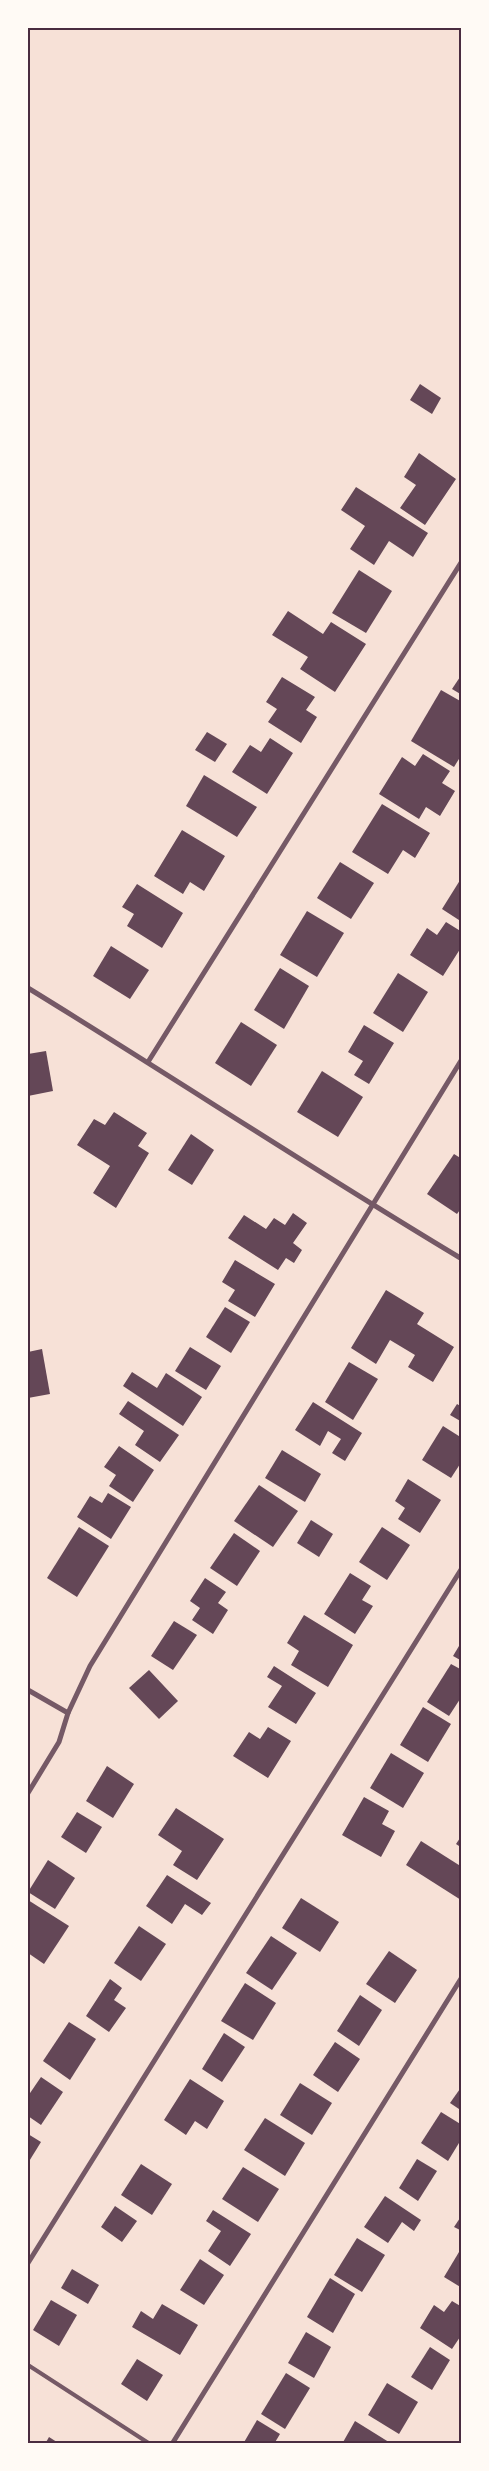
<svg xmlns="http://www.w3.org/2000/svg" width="489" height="2471" font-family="'Fira Sans Condensed',sans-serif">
<rect width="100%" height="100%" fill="#f7e1d7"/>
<g fill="#644757">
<polygon points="420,384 441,398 432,414 410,400"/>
<polygon points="419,453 456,479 425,525 400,508 416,485 404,477"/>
<polygon points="356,487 428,533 413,557 389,541 374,565 350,549 365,526 341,510"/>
<polygon points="359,570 392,591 366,633 332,613"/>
<polygon points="288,611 323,634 331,622 366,644 335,692 300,669 308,657 272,635"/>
<polygon points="462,674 462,695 452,689"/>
<polygon points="282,677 315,697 306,710 317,717 301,743 268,722 277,709 266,702"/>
<polygon points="441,690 462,702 462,754 454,767 411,741"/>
<polygon points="207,732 227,744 215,762 195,750"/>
<polygon points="270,738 293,753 267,794 232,772 250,745 261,752"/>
<polygon points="423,754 450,771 442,783 455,791 440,816 426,807 419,819 379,794 402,757 415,766"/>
<polygon points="204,775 257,807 237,837 186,806"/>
<polygon points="382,804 430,833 415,858 403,850 388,874 352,852"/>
<polygon points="182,830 225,856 204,891 190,882 183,894 154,876"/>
<polygon points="340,862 374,883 351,919 317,898"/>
<polygon points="462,877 462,922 442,909"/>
<polygon points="137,884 183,913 162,948 127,926 134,914 122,907"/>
<polygon points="307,911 344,933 317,977 280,955"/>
<polygon points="446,922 462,932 462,946 443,976 410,955 427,928 437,935"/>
<polygon points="111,946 149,970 130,999 93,976"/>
<polygon points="280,968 309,986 284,1029 254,1010"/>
<polygon points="398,973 428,992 403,1032 373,1013"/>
<polygon points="241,1022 277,1045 251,1086 215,1063"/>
<polygon points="364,1025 394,1043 369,1084 354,1075 363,1061 348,1052"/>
<polygon points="46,1051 53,1091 28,1096 28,1054"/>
<polygon points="322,1071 363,1097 338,1137 297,1112"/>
<polygon points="114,1112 147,1133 138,1146 149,1153 116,1208 93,1193 110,1166 77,1145 94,1119 105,1125"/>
<polygon points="191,1134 214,1150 192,1185 168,1170"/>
<polygon points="454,1154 462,1159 462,1207 457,1214 427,1194"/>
<polygon points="293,1213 307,1223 293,1243 302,1250 294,1263 286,1258 278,1270 228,1238 244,1215 266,1229 274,1218 285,1225"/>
<polygon points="235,1260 275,1284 255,1317 228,1301 235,1290 222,1282"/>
<polygon points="386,1290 424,1313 417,1324 454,1347 433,1382 408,1367 415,1355 390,1340 376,1364 351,1348"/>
<polygon points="225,1307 250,1322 231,1353 206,1337"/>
<polygon points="190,1347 221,1366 206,1390 175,1371"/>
<polygon points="42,1349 50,1394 28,1398 28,1352"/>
<polygon points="349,1362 378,1379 353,1420 325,1402"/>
<polygon points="132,1372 157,1388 166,1373 202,1397 183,1426 123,1386"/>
<polygon points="128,1401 179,1435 160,1462 135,1445 144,1431 119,1414"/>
<polygon points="313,1402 362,1433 345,1461 332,1453 341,1439 328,1431 320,1446 295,1430"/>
<polygon points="457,1404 462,1407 462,1422 450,1415"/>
<polygon points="443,1426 462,1438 462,1461 451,1478 422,1460"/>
<polygon points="119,1446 154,1470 133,1502 109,1486 116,1475 104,1467"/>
<polygon points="282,1450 321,1474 305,1502 265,1478"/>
<polygon points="408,1479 441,1500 420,1533 398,1519 405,1508 395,1501"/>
<polygon points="259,1485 298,1511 273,1547 234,1521"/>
<polygon points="108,1493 131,1507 111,1539 77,1517 90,1496 102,1503"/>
<polygon points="311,1520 333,1534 319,1557 297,1543"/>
<polygon points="79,1527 109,1546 77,1597 47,1578"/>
<polygon points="382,1527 410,1545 387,1580 359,1562"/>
<polygon points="234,1533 260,1551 237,1586 210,1568"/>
<polygon points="350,1573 371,1586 362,1600 373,1606 355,1634 324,1614"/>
<polygon points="205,1578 226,1592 218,1603 228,1610 213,1634 192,1620 200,1608 190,1601"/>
<polygon points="304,1615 353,1645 328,1687 291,1665 299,1651 287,1643"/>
<polygon points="174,1621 197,1635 173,1670 151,1656"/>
<polygon points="462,1641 462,1661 453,1656"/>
<polygon points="451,1664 462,1670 462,1696 449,1716 427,1702"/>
<polygon points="274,1666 316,1693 296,1724 268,1707 282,1686 267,1677"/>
<polygon points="149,1670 178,1701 159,1719 129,1688"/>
<polygon points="423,1707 451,1724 428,1762 400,1745"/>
<polygon points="268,1727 291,1741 268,1778 233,1756 249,1732 260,1739"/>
<polygon points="391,1753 424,1773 403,1808 370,1788"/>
<polygon points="107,1766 134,1784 113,1818 86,1801"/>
<polygon points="364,1797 389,1811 382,1824 395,1831 381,1857 342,1835"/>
<polygon points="176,1808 224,1839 197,1880 173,1865 182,1851 158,1835"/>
<polygon points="77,1812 102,1827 86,1853 61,1837"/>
<polygon points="462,1835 462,1848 456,1844"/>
<polygon points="421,1841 462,1867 461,1900 406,1865"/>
<polygon points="48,1860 75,1878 55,1909 28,1892"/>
<polygon points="167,1875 211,1903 202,1915 185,1904 172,1924 146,1906"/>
<polygon points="301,1898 339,1922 320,1952 282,1928"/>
<polygon points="28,1900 69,1926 44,1964 28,1953"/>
<polygon points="139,1926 166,1944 141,1981 114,1963"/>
<polygon points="271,1936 297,1953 272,1990 246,1973"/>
<polygon points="389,1951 417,1970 395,2003 366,1984"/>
<polygon points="110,1979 122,1988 114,2000 126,2008 109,2032 86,2016"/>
<polygon points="245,1983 276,2003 253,2040 221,2021"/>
<polygon points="360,1995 382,2010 359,2046 337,2031"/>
<polygon points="69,2022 96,2039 70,2080 43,2061"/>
<polygon points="224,2033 245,2047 222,2082 202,2069"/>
<polygon points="335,2042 360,2059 338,2092 313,2075"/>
<polygon points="41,2077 63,2092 41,2125 28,2116 28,2096"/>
<polygon points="190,2079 224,2101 207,2129 195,2121 186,2135 164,2120"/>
<polygon points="300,2083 332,2103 312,2135 280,2115"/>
<polygon points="462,2086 462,2111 450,2103"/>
<polygon points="441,2112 462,2125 462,2138 448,2161 421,2143"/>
<polygon points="265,2118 305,2143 285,2176 244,2150"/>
<polygon points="28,2134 41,2142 28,2163"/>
<polygon points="417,2159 437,2171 418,2201 399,2188"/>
<polygon points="141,2164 172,2184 152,2215 121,2195"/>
<polygon points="243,2167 279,2189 258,2222 222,2199"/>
<polygon points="385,2196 421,2220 414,2231 402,2222 388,2243 364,2227"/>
<polygon points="115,2206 137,2221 122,2242 101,2227"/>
<polygon points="213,2210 251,2234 230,2266 208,2251 221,2231 206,2221"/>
<polygon points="462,2215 462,2231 454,2227"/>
<polygon points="357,2238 385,2255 362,2292 334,2275"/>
<polygon points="462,2247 462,2288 444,2277"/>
<polygon points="200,2259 224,2275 204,2305 180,2290"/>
<polygon points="72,2269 99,2285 88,2304 61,2288"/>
<polygon points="330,2278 355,2294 333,2333 307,2317"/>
<polygon points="51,2300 77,2315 59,2346 33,2330"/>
<polygon points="452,2301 462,2307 462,2334 452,2349 420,2328 434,2305 444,2312"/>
<polygon points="162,2304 198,2325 180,2355 132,2327 141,2311 153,2319"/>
<polygon points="306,2332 331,2347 314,2378 288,2363"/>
<polygon points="430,2347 450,2360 432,2390 411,2377"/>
<polygon points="137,2359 163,2375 147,2401 121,2384"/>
<polygon points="286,2373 310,2388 285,2429 261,2414"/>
<polygon points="387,2383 418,2402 399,2434 368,2415"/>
<polygon points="257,2420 280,2434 274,2444 243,2444"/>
<polygon points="355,2421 392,2444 342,2444"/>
<polygon points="49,2437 60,2444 45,2444"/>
</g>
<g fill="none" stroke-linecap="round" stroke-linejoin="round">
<polyline stroke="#755966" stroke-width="4" points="28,2365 150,2444"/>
<g stroke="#755966" stroke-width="5">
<path d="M28,988C173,1077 315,1171 462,1259"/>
<polyline points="148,1062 462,561"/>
<polyline points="28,1690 68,1713"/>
<polyline points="28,1793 59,1742 68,1713 90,1666 462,1059"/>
<polyline points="28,2263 462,1568"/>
<polyline points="172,2444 462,1977"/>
</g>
</g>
<rect width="489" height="2471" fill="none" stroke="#fffaf5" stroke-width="58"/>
<rect x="29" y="29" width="431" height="2413" fill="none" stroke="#4a2c40" stroke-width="2"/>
</svg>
